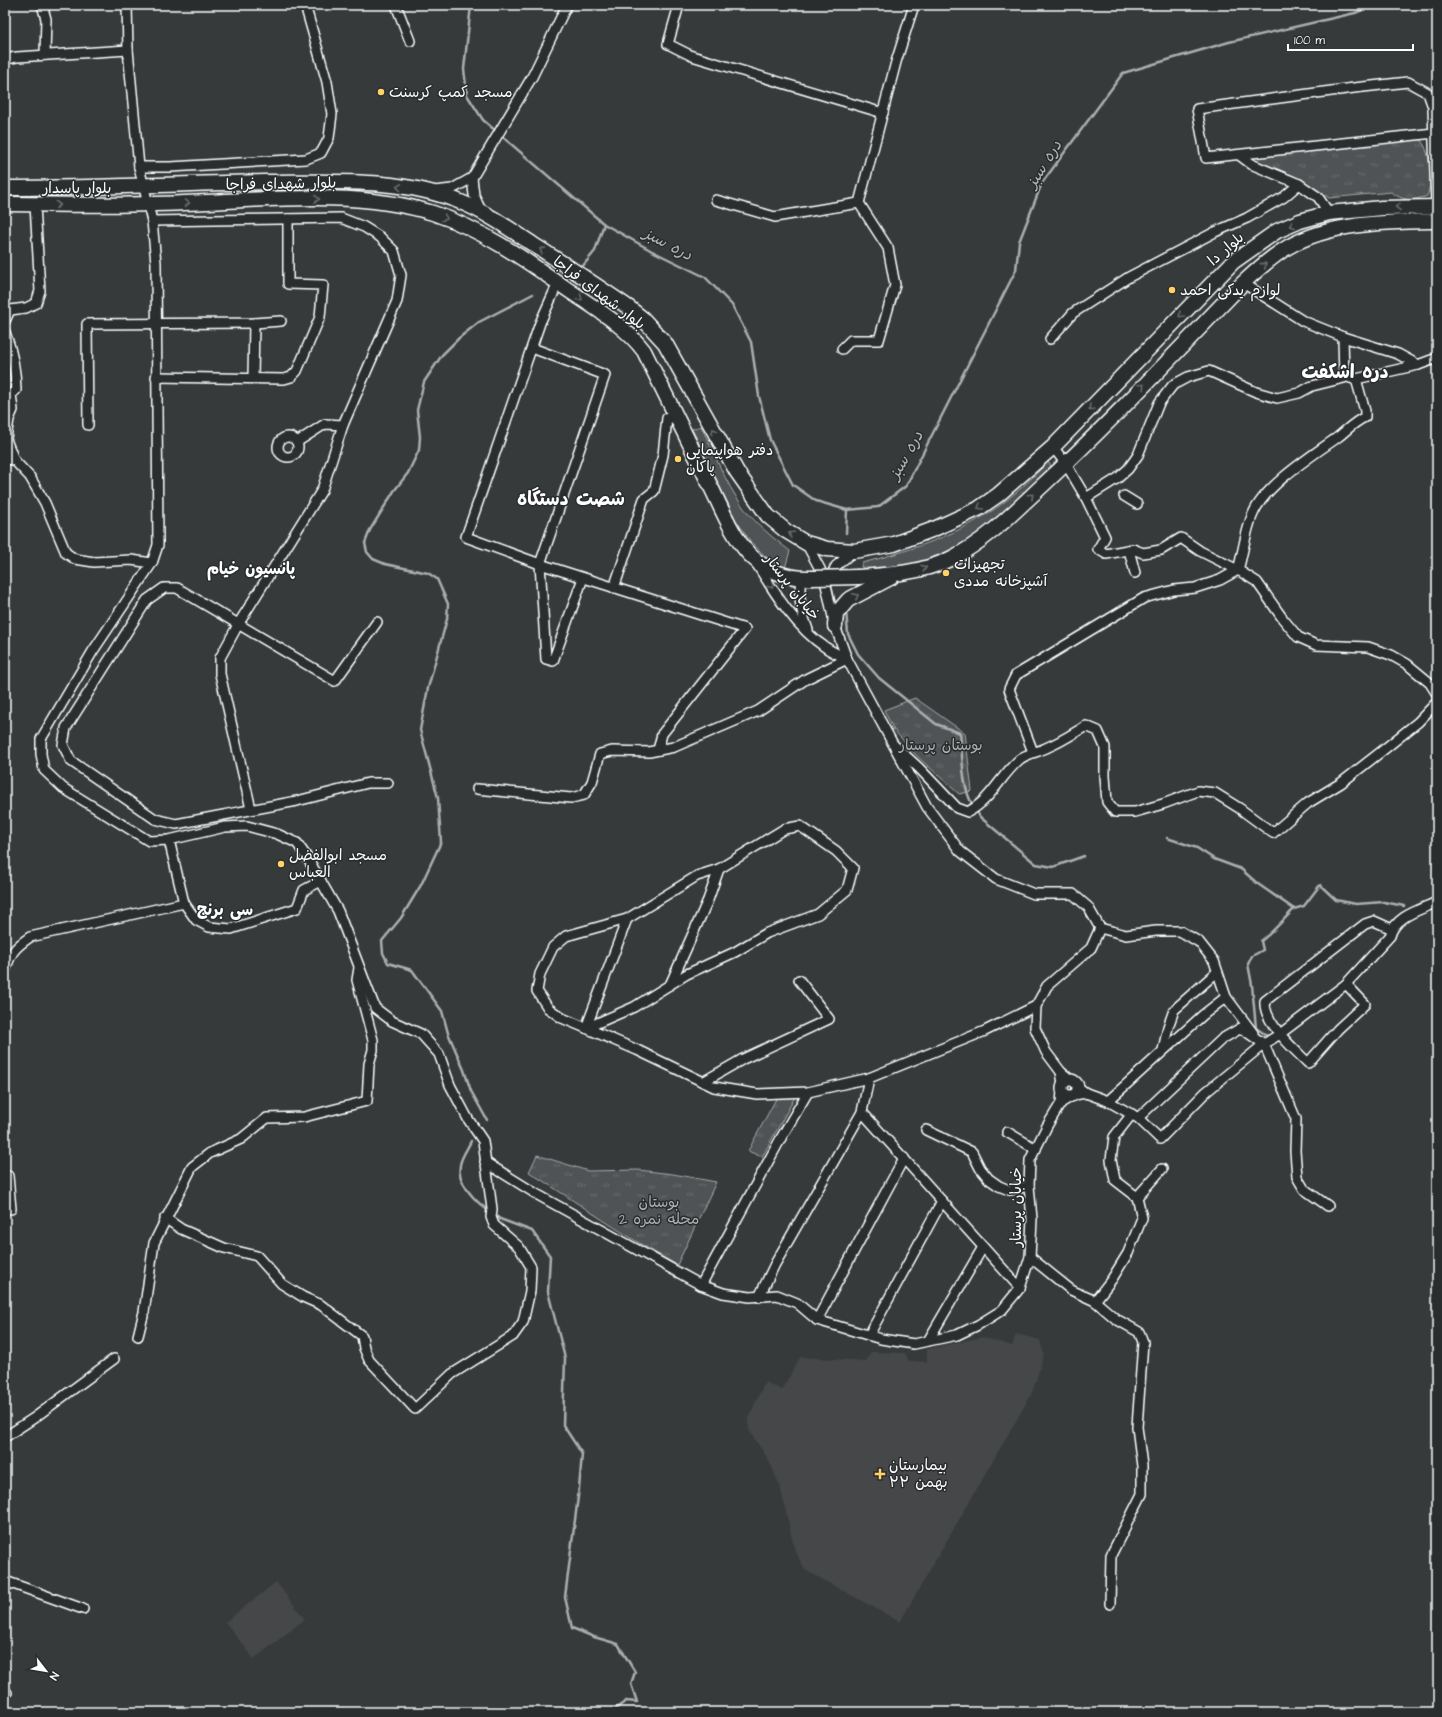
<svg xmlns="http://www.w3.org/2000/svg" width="1442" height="1717" font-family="'Architects Daughter','Playpen Sans Arabic',sans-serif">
<defs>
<pattern id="park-tufts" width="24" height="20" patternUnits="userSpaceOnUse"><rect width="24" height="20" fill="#505354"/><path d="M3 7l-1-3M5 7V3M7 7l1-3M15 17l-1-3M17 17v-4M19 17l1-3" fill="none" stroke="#6a6d6e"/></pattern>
</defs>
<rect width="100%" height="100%" fill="#373a3b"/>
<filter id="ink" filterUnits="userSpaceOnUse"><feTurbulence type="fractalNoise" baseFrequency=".025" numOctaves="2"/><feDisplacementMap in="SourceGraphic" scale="8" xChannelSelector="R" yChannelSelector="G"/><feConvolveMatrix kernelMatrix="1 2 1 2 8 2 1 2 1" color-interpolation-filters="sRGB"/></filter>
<g filter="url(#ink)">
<g fill="#444748">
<polygon points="1016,1334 1040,1340 1044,1355 1032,1393 900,1622 805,1570 795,1551 780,1486 769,1461 749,1430 748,1419 765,1382 782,1390 800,1357 866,1361 871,1352 905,1353 909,1361 927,1362 927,1349 983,1337 1012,1346"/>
<polygon points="276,1582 305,1619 254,1659 225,1622"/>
</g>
<g fill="#505354" stroke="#a8a9aa">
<path d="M701,426C714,453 725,482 743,507C756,524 773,538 790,551L785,568L766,557L751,542L736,520L692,429Z"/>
<path d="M1048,462L1051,466C1010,511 965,554 903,566C889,569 875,571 861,567L862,563C905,552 950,538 987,514C1010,500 1029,481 1048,462Z"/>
</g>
<g fill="url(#park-tufts)" stroke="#a8a9aa">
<path d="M1418,138C1431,146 1433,183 1427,196C1412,201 1403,201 1391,192L1329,198C1303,179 1286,171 1255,162L1253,155Z"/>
<polygon points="915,698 965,733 972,791 959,794 917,756 893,729 884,710"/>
<polygon points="777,1097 795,1097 762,1157 748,1151"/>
<path d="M537,1155L588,1171L638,1170L673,1174L716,1182L677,1265C626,1237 578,1203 529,1172Z"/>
</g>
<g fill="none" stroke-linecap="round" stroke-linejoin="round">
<g stroke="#adaeaf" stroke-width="2.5">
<polyline points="471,5 464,69 467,95 483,120 604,224 652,251 705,277 732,305 751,342 759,396 770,440 793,485 816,501 847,510 878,507 906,486 1016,270 1019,242 1042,183 1123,73 1229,42 1355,13 1375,5"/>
<polyline points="582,267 595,251 604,224"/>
<polyline points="846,533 847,510"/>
<path d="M846,611L848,634L858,654L879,678L936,724L960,733C963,756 961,785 973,806"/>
<polyline points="976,810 980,817 1036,864 1053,867 1084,856"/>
<polyline points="1167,838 1197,848 1214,859 1241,869 1258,884 1294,909 1304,906 1320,885 1336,900 1356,904 1384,902 1404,906"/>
<path d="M1269,1037L1256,1028L1252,985L1248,964L1252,956L1263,950L1261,941C1273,932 1283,920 1294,909"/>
<polyline points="487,1120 471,1091 464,1070 448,1033 442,1011 412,970 388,963 383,953 382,941 401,918 421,885 441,842 438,798 420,730 428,688 447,619 448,604 437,579 428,573 385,564 373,559 367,552 365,543 370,530 394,491 408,473 419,450 420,437 417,410 424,382 442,355 459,338 479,322 533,294"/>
<path d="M471,1141C468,1148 461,1157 460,1165C456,1182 476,1202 489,1211"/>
<polyline points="493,1214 500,1219 532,1231 550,1256 548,1292 565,1358 563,1425 582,1454 579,1489 565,1597 572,1628 594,1637 618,1644 635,1672 631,1684 637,1702 626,1701 611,1712"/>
</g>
<g stroke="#fff" stroke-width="12">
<g id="minor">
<polyline points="42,5 46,19 45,55"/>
<polyline points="127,5 128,50 139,167 152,221 156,263 158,545 152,563 93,651 41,739 41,754 44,770 63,788 149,841 169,840 225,827 247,826 277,834 297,843 308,859 338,911 375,1008 392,1021 421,1034 439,1054 450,1085 468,1119 483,1141 492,1209 491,1217 494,1225 519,1247 531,1267 530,1291 523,1322 513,1336 452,1374 415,1409 369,1360 364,1348 362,1336 321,1305 303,1297 282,1284 257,1256 224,1248 181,1229 165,1218"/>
<polyline points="396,5 410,41"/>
<polyline points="679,5 668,44 692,56 883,113"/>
<polyline points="5,59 17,57 128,50"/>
<polyline points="1434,133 1206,158 1197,109 1354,88 1408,82 1428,93 1433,107 1436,207"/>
<polyline points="1239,155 1251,164 1299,184 1318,197 1329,213"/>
<polyline points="139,167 170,167 306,159 321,153 329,138 332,114 327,82 305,5"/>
<polyline points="472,178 532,77 567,5"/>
<polyline points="435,191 452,189 472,178 474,195 481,211"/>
<polyline points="716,200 775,217 859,203 888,248 895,285 879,340 851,340 842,349"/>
<polyline points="859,203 896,62 914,5"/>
<polyline points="152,221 341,218 364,227 380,237 394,251 401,275 397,301 343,425 322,490 239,623 220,658 220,674 251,809"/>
<polyline points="558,283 540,323 466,537 540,564 745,629 662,734 658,750"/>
<polyline points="5,321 10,310 26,308 36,303 40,291 35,205"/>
<path d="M5,332C12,351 16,369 16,390L11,394L13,410L9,419L6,438"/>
<polyline points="1343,337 1398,354 1418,365 1356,379 1350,378"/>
<polyline points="1050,339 1073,313 1129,277 1215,232 1247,218 1284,197 1299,184"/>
<polyline points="532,348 605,375 540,564 546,659 553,661 583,578"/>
<polyline points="1418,365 1437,358"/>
<polyline points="156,377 284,379 291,377 297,371 320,317 323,285 288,284 288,219"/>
<polyline points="253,378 254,323"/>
<path d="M1356,379L1365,411V417C1354,422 1347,430 1338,437C1313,455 1265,485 1253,514C1246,529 1243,553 1238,570L1257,582L1283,619L1298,637L1316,645L1368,647L1391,655L1407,664L1430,683L1437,694"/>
<polyline points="88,425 87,324 254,323 281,321"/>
<circle cx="288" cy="447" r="10"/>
<polyline points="5,437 14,460"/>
<polyline points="297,442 325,424 343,425"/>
<polyline points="1053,447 1066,464 1086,498 1118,478 1128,469 1138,455 1159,403 1173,385 1188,377 1209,371 1256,392 1277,398 1299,393 1312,386 1344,378 1343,337 1303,321 1243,283"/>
<polyline points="5,459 14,460 30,477 45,503 66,553 75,559 94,562 131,560 152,563"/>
<polyline points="1124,496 1137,504"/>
<polyline points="1086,498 1105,537 1098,549 1106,554 1133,549 1143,553 1161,550 1181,538 1200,551 1238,570"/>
<polyline points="806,543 820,569 826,585 835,626 847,659 927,807 960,851 996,879 1034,894 1073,894 1088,907 1100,928 1091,948 1047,986 1036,1006 1035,1028 1046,1052 1061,1072 1063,1083"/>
<polyline points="1129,550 1135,573"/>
<path d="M756,563C774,592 796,628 825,647C832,652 840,655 847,659"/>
<path d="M801,579C798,600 801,610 808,630"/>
<polyline points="828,581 836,566 854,551"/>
<polyline points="614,588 644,499 654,491 663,455 667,418 674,412"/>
<polyline points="377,622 335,681 177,588 164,588 147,600 66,728 63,745 71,761 155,819 176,824 297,801 368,783 388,783"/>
<path d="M895,746L919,768L957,808L968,812C992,799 1000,776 1020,759C1028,753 1039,752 1048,747C1061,742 1074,733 1086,726L1098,731L1105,747V776L1107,802L1115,812H1135L1163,804L1198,791L1215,793L1239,808L1273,833L1308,803L1341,783L1382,751L1418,722L1437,702"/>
<polyline points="1033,752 1009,689 1016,675 1144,598 1174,590 1195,588 1220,580 1238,570"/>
<polyline points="477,789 571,798 584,795 592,782 600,754 612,751 649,752 674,747 758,711 806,679 847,659"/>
<polyline points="169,840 184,903 196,920 209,927 231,929 297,908 304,890 321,881"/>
<polyline points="627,919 586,1028 562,1018 548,1008 537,991 540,974 553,947 566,936 627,919 697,876 719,869"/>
<polyline points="1100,928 1126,935 1156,931 1180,931 1199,942 1214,961 1226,997 1253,1033"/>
<path d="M5,971C11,952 14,948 30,937L184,903"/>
<path d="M1346,984L1365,1004L1338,1029L1308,1063C1294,1049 1263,1022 1265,1001L1365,924L1374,921L1392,929"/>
<polyline points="586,1028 634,1007 687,974 735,952 767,933 818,914 847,890 853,868 836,851 800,826 784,829 719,869 708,900 670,985"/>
<polyline points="586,1028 637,1050 714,1087 757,1094 808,1092 869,1078 985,1031 1036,1006"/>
<polyline points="1163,1050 1168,1027 1174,1010 1217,972"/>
<polyline points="1061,1072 1071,1080"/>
<polyline points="869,1078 862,1112 1020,1288"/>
<polyline points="703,1082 743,1059 829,1019 799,980"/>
<path d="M1078,1087L1086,1093L1108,1101L1138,1118L1160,1139L1206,1092L1264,1044L1280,1034L1346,984L1390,936C1395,916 1420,910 1437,902"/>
<polyline points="1108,1101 1203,1015 1226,997"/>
<polyline points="1061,1103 1074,1095 1086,1093"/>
<polyline points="1132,1114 1114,1137 1111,1160 1115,1180 1137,1197"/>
<polyline points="1138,1118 1222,1039 1241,1028 1264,1044 1296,1119 1295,1151 1297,1177 1304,1189 1328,1206"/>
<polyline points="926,1130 972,1152 980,1168 989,1179 999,1186 1009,1190 1029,1186"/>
<polyline points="1007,1132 1036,1149"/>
<polyline points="485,1162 538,1195 701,1285 723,1293 750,1297 777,1295 797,1303 817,1320 881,1339 914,1344 957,1335 978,1325 1002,1310 1020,1288 1030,1257 1032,1219 1029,1186 1030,1160 1047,1126 1061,1103 1062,1091"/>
<polyline points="5,1176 8,1176 11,1209"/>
<polyline points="1030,1257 1071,1290 1095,1301 1112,1279 1128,1253 1142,1218 1137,1197 1162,1169"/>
<polyline points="701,1285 781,1138 808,1092"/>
<polyline points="759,1297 775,1264 862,1112"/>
<polyline points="1095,1301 1116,1319 1139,1332 1143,1342 1137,1427 1142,1466 1142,1494 1111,1555 1110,1604"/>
<polyline points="817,1320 904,1158"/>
<polyline points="869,1335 942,1201"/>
<polyline points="138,1336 144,1312 154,1243 192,1167 210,1153 241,1139 267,1118 304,1117 367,1101 369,1064 373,1050 373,1040 357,980 359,968"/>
<polyline points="928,1341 983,1247"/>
<polyline points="5,1437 34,1418 114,1359"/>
<polyline points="5,1581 83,1609"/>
<polyline points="5,1691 7,1693"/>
</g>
</g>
<g stroke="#fff" stroke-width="14">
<circle id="tertiary" cx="1070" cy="1088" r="8"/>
</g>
<g stroke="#fff" stroke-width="17">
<g id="primary">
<path d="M5,188C92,188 178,184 265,182C331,182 402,177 463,203C489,214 511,230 534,245C566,265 597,286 628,307L643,319L665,343L737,472L768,516L786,531L806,543L827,549L854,551L894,544L934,529L978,509L998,495L1053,447L1233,262L1277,231L1300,221L1329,213L1382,208L1437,207"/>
<path d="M5,204C65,205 124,206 184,203C263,200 357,189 433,213C481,229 523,258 564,287C591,306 624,324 644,351C665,394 686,437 707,479C720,504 730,533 749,554C765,571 789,579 812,578"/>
<path d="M858,577C889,575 921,573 950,559C985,542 1014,512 1042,486C1112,421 1177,351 1243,283C1257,270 1271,257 1288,247C1332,222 1388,222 1437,221"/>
<polyline points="835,626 836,614 848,600 892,577"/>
</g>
</g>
<use href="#minor" stroke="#2a2d2e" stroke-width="9"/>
<use href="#tertiary" stroke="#2a2d2e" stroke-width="11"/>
<use href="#primary" stroke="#2a2d2e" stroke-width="14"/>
<g stroke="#fff" stroke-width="17" stroke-linecap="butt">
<polyline id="primary-bridge" points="812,578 858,577"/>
</g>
<use href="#primary-bridge" stroke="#2a2d2e" stroke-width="14"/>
</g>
<defs><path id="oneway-chevron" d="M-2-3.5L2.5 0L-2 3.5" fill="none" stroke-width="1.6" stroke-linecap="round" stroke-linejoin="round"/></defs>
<g stroke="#6a6c6d">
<use href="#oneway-chevron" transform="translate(399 187) rotate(-172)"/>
<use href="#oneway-chevron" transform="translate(317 199) rotate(1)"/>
<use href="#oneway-chevron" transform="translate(187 203) rotate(-2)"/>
<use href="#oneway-chevron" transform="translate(58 205)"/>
<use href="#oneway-chevron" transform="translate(1398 207) rotate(179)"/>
<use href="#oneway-chevron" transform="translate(445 218) rotate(22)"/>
<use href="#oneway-chevron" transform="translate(1292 225) rotate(157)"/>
<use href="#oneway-chevron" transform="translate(542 250) rotate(-147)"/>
<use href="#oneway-chevron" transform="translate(1264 265) rotate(-40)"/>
<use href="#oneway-chevron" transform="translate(580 298) rotate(35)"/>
<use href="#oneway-chevron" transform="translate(1181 315) rotate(135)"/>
<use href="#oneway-chevron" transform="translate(1142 386) rotate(-46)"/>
<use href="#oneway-chevron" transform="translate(1091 408) rotate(134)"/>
<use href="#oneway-chevron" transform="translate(714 431) rotate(-119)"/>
<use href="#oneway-chevron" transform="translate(1031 496) rotate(-43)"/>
<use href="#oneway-chevron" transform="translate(980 507) rotate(149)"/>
<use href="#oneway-chevron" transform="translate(791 534) rotate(-149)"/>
<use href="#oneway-chevron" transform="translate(924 568) rotate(-16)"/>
<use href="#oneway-chevron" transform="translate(771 586) rotate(56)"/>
<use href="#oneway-chevron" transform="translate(856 596) rotate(-27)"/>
</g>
</g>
<g fill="#ffd166" stroke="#2a2d2e" stroke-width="1.5">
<circle cx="381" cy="92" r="4"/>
<circle cx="1172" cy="290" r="4"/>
<circle cx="678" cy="459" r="4"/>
<circle cx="946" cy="573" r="4"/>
<circle cx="281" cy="864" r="4"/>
<path d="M878 1468h4v4h4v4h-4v4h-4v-4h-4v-4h4z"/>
</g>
<g text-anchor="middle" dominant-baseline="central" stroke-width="3" stroke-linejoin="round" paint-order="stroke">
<g font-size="15" fill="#fff" stroke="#2a2d2e" text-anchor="start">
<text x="389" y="92">مسجد کمپ کرسنت</text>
<text x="1180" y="290">لوازم یدکی احمد</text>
<text x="686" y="450">دفتر هواپیمایی<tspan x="686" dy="17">پاکان</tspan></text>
<text x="954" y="564">تجهیزات<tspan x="954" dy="17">آشپزخانه مددی</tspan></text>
<text x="289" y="855">مسجد ابوالفضل<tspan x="289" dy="17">العباس</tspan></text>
<text x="889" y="1465">بیمارستان<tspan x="889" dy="17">۲۲ بهمن</tspan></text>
</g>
<g font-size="15" fill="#fff" stroke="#2a2d2e">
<text transform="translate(281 184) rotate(-1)">بلوار شهدای فراجا</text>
<text x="77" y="188">بلوار پاسدار</text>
<text transform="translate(1226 249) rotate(-41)">بلوار دا</text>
<text transform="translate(599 293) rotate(37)">بلوار شهدای فراجا</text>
<text transform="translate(792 587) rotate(52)">خیابان پرستار</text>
<text transform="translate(1016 1207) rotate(-90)">خیابان پرستار</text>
</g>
<g font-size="15" fill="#b0b2b2" stroke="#2a2d2e">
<text x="941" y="745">بوستان پرستار</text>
<text x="659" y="1202">بوستان<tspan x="659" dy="17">محله نمره 2</tspan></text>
</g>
<g font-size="16" font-style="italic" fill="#b4b5b5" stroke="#2a2d2e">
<text transform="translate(1044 164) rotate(-58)">دره سبز</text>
<text transform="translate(668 244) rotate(28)">دره سبز</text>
<text transform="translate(906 455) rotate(-60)">دره سبز</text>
</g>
<g font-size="16" font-weight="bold" fill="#fff" stroke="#2a2d2e">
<text x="251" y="569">پانسیون خیام</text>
<text x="225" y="910">سی برنج</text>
</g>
<g font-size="19" font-weight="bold" fill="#fff" stroke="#2a2d2e">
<text x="1345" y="372">دره اشکفت</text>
<text x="571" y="499">شصت دستگاه</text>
</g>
</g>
<rect width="1442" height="1717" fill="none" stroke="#2a2d2e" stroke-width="20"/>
<rect x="10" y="10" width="1422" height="1697" fill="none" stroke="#fff" stroke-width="1.5" filter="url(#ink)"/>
<g transform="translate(46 1671) rotate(121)" stroke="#2a2d2e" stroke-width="3" paint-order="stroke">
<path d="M0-3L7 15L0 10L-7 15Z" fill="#ffffff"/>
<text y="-6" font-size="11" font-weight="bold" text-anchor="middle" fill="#ffffff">N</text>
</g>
<path d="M1288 44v6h125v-6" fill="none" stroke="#ffffff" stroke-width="2"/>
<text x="1294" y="44" font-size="12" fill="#ffffff" stroke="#2a2d2e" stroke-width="3" paint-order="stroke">100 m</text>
</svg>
